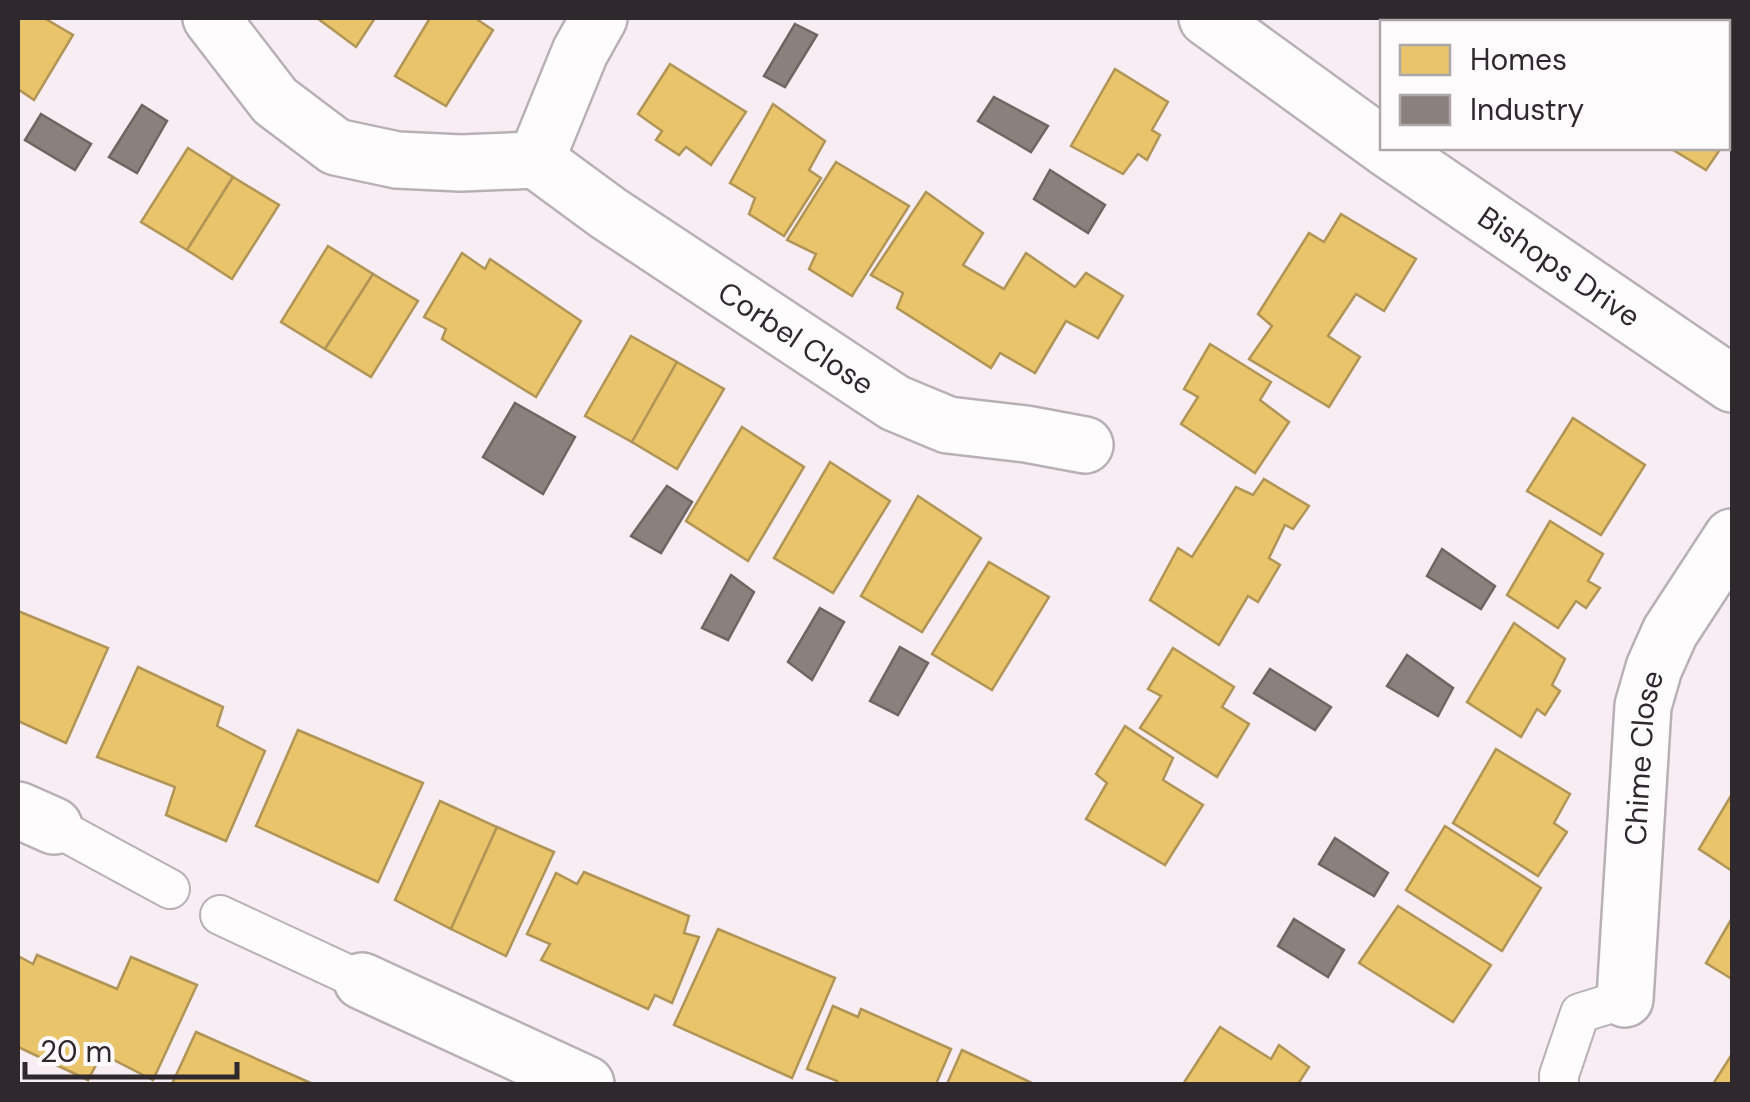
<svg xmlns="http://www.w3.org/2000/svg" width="1750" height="1102" font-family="'DM Sans',sans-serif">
<rect width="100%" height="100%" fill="#f8edf3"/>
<g fill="#e9c46a" stroke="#b19557" stroke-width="2.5">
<polygon points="18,18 44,18 73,35 34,100 18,89"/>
<polygon points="317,18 375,18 356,47"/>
<polygon points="430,18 475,18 493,30 446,106 395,76"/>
<polygon points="670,64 746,112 711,165 686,147 679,155 656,140 662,131 638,114"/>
<polygon points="1115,69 1168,102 1152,130 1160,135 1147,160 1138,154 1123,174 1071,146"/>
<polygon points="1728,72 1732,76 1731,132 1728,129"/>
<polygon points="773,104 825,141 809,170 821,178 784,236 749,214 755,198 730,183"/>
<polygon points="188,148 233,177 187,250 141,222"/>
<polygon points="1670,148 1721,148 1706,170"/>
<polygon points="836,162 909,206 852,296 809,269 816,254 787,240"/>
<polygon points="233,177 279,205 232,279 187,250"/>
<polygon points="926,192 983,233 963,265 1004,289 1026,253 1075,287 1086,273 1123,296 1098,338 1066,321 1035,373 1000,353 991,368 897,308 903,293 871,275"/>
<polygon points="1341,214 1416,259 1384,311 1356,294 1328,336 1360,357 1329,407 1249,359 1272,326 1258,314 1309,233 1324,242"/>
<polygon points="328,246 373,274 325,349 281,322"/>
<polygon points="462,253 485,269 490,259 581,321 536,397 442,339 446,329 424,317"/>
<polygon points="373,274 418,301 371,377 325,349"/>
<polygon points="631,336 677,362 632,442 585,416"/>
<polygon points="1210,344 1271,382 1260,400 1289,422 1255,473 1181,424 1198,397 1184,389"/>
<polygon points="677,362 724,389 677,469 632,442"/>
<polygon points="1573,418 1645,465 1601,535 1527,491"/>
<polygon points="742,427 804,467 748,561 686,521"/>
<polygon points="830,462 890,501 833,593 774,558"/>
<polygon points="1264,479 1309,506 1293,529 1285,525 1269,558 1280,565 1258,602 1248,596 1219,645 1150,600 1178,548 1192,557 1236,487 1253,495"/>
<polygon points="918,496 981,538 922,632 861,596"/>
<polygon points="1550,521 1603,554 1588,581 1600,588 1586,608 1576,601 1558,628 1507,595"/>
<polygon points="989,562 1049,597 992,690 932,654"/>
<polygon points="18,611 108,648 66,743 18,721"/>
<polygon points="1514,623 1565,659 1552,685 1560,691 1545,715 1537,709 1521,737 1467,702"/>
<polygon points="1173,648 1234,687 1222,707 1249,724 1217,777 1140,728 1161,696 1148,689"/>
<polygon points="138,667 223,707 217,726 265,751 226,841 166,815 175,787 97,757"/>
<polygon points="1125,726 1173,758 1163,780 1203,805 1165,865 1086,819 1107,783 1096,774"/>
<polygon points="298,730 423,783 378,882 256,826"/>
<polygon points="1496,749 1570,794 1554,823 1567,832 1538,876 1453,823"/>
<polygon points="1732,794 1732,871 1699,849"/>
<polygon points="440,801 497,827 451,929 395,900"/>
<polygon points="1445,826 1541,888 1502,951 1406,890"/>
<polygon points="497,827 554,852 506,956 451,929"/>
<polygon points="584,872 689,916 684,933 699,937 672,1003 655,995 648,1009 541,960 550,944 527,934 556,873 577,884"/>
<polygon points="1398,906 1491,965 1453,1022 1359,963"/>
<polygon points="1732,918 1732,979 1706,963"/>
<polygon points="718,929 835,978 792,1078 674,1025"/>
<polygon points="37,955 117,989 131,957 197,985 153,1080 102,1054 88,1080 18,1047 18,956 33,964"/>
<polygon points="833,1006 858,1017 861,1009 951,1049 936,1084 836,1084 837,1081 807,1069"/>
<polygon points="1220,1027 1271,1059 1279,1045 1309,1067 1298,1084 1183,1084"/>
<polygon points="196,1032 313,1084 172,1084"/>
<polygon points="962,1050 1034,1084 947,1084"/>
<polygon points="1732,1054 1732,1084 1713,1084"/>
</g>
<g fill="#8a817c" stroke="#6f6664" stroke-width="2.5">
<polygon points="795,24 817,35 785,87 764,76"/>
<polygon points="994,97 1048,126 1031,152 978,121"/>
<polygon points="142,105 167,121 137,173 109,157"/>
<polygon points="41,114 91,144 75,170 25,140"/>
<polygon points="1050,170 1105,205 1088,233 1034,199"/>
<polygon points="515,403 575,437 543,494 483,457"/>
<polygon points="667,486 692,502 661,553 631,536"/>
<polygon points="1442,549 1495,586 1481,609 1427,576"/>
<polygon points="731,575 754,592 728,640 702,628"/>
<polygon points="820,608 844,622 812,680 788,662"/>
<polygon points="900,647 928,663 898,715 870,701"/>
<polygon points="1407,655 1453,688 1438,716 1387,686"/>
<polygon points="1270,669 1331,707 1315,730 1254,693"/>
<polygon points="1335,838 1388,873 1374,896 1319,864"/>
<polygon points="1294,919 1344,950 1328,977 1278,946"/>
</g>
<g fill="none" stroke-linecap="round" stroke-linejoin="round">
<g stroke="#b8b0b5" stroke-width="42">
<g id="service">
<polyline points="54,826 170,889"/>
<polyline points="220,915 362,981"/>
<polyline points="1559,1084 1559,1075 1580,1013 1625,999"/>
</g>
</g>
<g stroke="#b8b0b5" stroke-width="60">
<g id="minor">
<path id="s1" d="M211,18L275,101L336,147L397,160L461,163L536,160L608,213L895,403L948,425L1026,434L1085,445"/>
<polyline points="1521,22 1524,18"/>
<polyline points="536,160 580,52 599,18"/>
<polyline points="18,810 54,826"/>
<polyline points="362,981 586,1084"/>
<path id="s2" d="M1625,999L1643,706L1654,668L1670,632L1732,537"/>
</g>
</g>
<g stroke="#b8b0b5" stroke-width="60">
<g id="tertiary">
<polyline points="1207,18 1382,145"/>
<path id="s3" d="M1386,148L1732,384"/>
</g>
</g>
<use href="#service" stroke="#fefcfd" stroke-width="38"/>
<use href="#minor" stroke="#fefcfd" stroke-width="55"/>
<use href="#tertiary" stroke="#fefcfd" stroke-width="55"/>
</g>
<g text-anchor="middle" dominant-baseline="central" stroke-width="10" stroke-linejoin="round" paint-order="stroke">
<g font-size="30" fill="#2f282c" stroke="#fffbfd">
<text stroke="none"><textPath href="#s3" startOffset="210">Bishops Drive</textPath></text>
<text stroke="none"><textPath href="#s1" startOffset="698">Corbel Close</textPath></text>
<text stroke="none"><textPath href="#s2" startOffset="242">Chime Close</textPath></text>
</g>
</g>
<rect width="1750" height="1102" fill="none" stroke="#2f282c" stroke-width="40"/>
<rect x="1380" y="20" width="350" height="130" fill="#fffbfd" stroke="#aca7a9" stroke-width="2.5"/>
<rect x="1400" y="45" width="50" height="30" fill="#e9c46a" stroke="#aca7a9" stroke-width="2.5"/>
<text x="1470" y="70" font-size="30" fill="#2f282c">Homes</text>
<rect x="1400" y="95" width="50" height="30" fill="#8a817c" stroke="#aca7a9" stroke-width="2.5"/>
<text x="1470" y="120" font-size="30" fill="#2f282c">Industry</text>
<path d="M25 1062v15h212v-15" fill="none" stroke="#2f282c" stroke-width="5"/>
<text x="40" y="1062" font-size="30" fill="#2f282c" stroke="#fffbfd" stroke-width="8" paint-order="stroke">20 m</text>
</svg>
